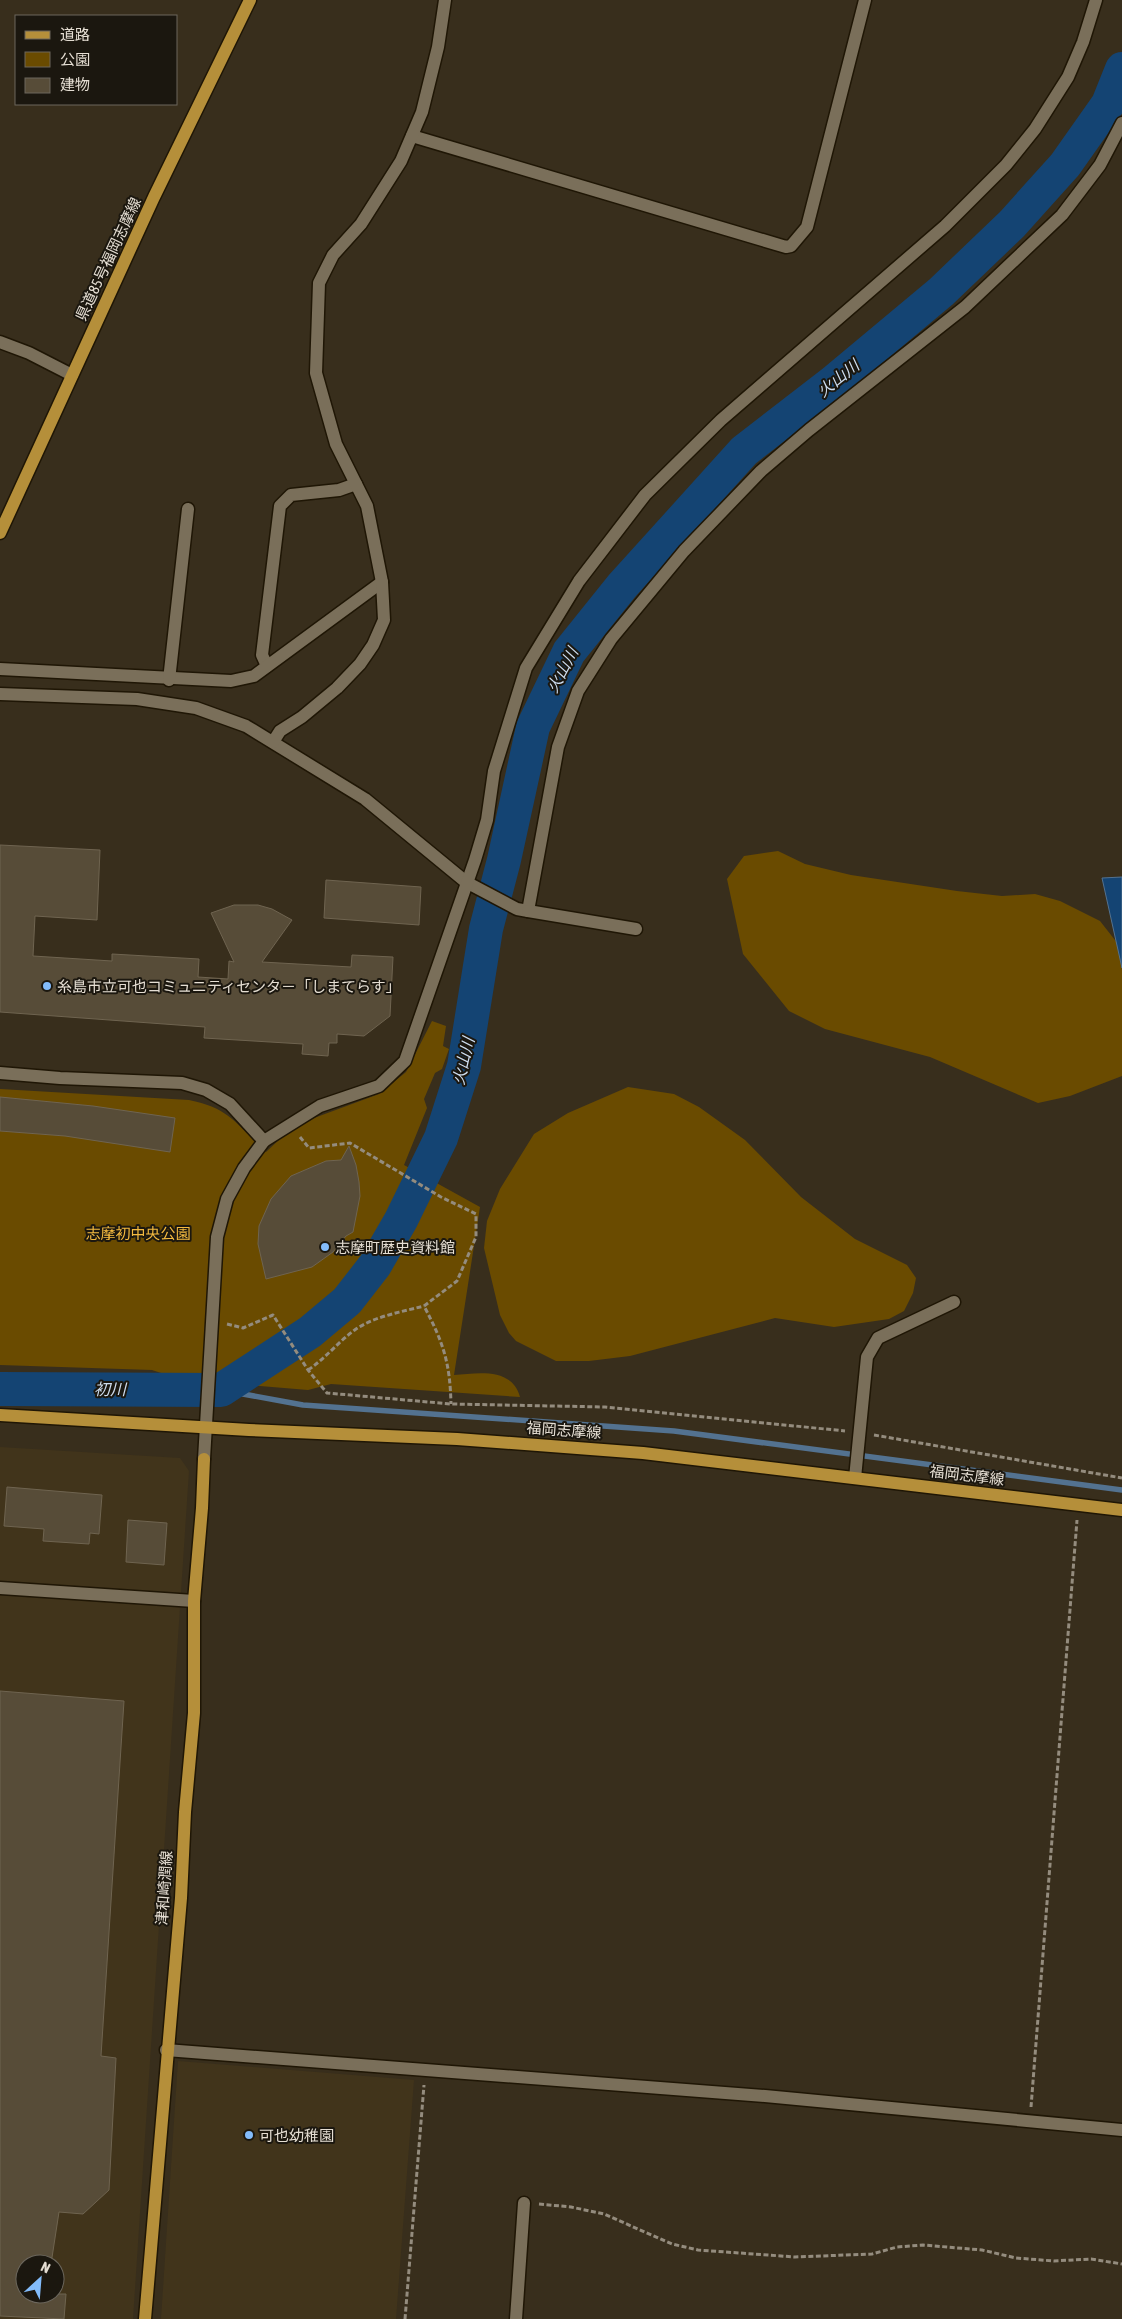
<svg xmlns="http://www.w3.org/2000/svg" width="1122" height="2319" font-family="'Asap Condensed','Noto Sans JP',sans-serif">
<rect width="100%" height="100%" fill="#382e1c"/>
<g fill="#41341b" fill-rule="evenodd">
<path d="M0,1447L180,1458L189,1471L133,2319H0ZM25,2264H55V2294H25Z"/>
<polygon points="178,2061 414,2080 396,2319 161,2319"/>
</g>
<g fill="#6a4b00">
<polygon points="778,851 805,864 851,875 957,891 1002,896 1035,894 1060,901 1100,921 1122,949 1122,1076 1070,1096 1038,1103 930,1057 825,1029 789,1011 743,954 727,879 744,856"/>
<path d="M432,1021L446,1026L443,1046L449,1049L442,1069L435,1073L424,1099L427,1108L404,1165L480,1207L454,1375C478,1373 512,1367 520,1397L331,1384L308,1390L179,1379L152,1370L0,1365V1089L189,1100C230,1108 237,1125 266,1152L283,1136L314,1118L379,1094L406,1072Z"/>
<polygon points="628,1087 674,1094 699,1107 745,1140 801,1197 855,1239 907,1265 916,1278 913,1293 904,1311 889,1319 834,1327 775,1318 630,1356 589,1361 556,1361 516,1341 509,1333 500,1315 484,1248 487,1221 500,1189 534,1134 568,1113"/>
</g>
<polygon fill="#144473" stroke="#537290" points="1122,877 1122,968 1102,878"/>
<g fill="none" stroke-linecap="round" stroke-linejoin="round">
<polyline stroke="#537290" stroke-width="5.5" points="221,1390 303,1405 674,1431 1122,1490"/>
<polyline stroke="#144473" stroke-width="34" points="0,1389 221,1390 310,1332 347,1301 375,1265 401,1220 441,1138 464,1066 486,929 504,860 533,727 569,652 622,586 744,451 832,383 941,292 1012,224 1065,165 1108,104 1122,69"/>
</g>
<g fill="#574c38" stroke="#6f6450">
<polygon points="0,845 100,850 97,920 35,916 33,956 112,961 112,954 199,959 198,977 228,979 229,961 234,962 211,913 234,905 258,905 272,909 292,920 262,962 351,967 352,955 393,957 390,1016 364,1036 337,1034 337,1043 329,1043 328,1056 302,1054 303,1044 204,1038 205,1027 0,1012"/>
<polygon points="326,880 421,887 419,925 324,918"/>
<polygon points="0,1097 93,1106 175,1118 170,1152 65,1136 0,1131"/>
<polygon points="349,1146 356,1165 359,1182 360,1196 353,1232 346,1236 333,1252 312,1267 266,1279 258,1244 259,1226 271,1199 291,1176 326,1161 341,1160"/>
<polygon points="7,1487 102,1495 99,1534 90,1533 89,1544 43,1541 44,1529 4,1526"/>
<polygon points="128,1520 167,1523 164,1565 126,1562"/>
<polygon points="0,1691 124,1701 101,2056 116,2058 109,2190 83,2214 59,2212 51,2264 25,2264 25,2294 66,2294 64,2319 0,2316"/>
</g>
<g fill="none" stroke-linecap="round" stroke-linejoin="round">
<g stroke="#1f1605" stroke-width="15">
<g id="minor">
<polyline points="412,136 786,247 791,246 807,227 865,0"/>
<polyline points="0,342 29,353 72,375"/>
<polyline points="267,666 262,655 280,506 291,495 339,490 356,484"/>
<polyline points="0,669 231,681 254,676 382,582"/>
<polyline points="169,680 188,509"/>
<polyline points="0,694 137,699 196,708 246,726 365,799 466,882 517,909 528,911 558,747 578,691 611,639 684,551 761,471 809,430 965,307 1062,215 1100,165 1122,123"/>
<polyline points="273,742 280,731 302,717 337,688 360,664 373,645 384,620 382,582 367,506 336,444 316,373 319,283 333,255 361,224 401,161 422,112 438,47 445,0"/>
<polyline points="528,911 636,929"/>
<polyline points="0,1073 60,1078 182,1083 206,1090 230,1104 264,1141"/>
<polyline points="204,1459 217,1237 227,1199 244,1168 264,1141 320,1106 379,1086 405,1061 475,860 487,820 494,771 526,668 579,581 645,495 721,420 945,226 1006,165 1035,129 1068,77 1083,42 1096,0"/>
<polyline points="855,1478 867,1357 878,1338 954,1302"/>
<polyline points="0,1588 194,1601"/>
<polyline points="166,2050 765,2096 1122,2130"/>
<polyline points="516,2319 524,2203"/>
</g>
</g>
<g stroke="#1f1605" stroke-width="15">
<g id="major">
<polyline points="0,533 154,197 250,0"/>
<polyline points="0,1415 249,1430 457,1439 643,1453 1122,1510"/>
<polyline points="145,2319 181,1898 185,1812 194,1713 194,1601 202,1508 204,1459"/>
</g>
</g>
<g stroke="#948c7e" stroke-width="3" stroke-dasharray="5 2.5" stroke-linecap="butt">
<path d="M300,1137L309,1148L350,1143L441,1197L476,1214V1237L457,1281L424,1306C443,1342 450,1362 451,1404"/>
<polyline points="227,1324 243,1328 273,1315 308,1370 327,1393 451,1404 605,1407 845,1431"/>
<path d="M308,1370C326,1358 339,1341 356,1329C376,1316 401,1312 424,1306"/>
<polyline points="874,1435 1122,1478"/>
<polyline points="1031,2107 1077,1520"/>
<polyline points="539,2204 571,2207 604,2214 672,2244 698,2250 795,2257 872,2254 897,2247 923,2245 982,2250 1016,2258 1054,2261 1091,2259 1122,2264"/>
<polyline points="405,2319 424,2085"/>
</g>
<use href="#minor" stroke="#7a6f5a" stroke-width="12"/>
<use href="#major" stroke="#b58f3a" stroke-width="12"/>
</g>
<g fill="#83bcfb" stroke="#1b170f" stroke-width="2">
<circle cx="47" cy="986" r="5"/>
<circle cx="325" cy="1247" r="5"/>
<circle cx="249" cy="2135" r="5"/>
</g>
<g text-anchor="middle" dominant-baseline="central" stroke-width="4" stroke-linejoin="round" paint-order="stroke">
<g font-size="15" fill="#e5ded3" stroke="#1b170f">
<text transform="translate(108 259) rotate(-65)">県道85号福岡志摩線</text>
<text transform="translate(564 1430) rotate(4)">福岡志摩線</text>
<text transform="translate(967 1475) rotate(7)">福岡志摩線</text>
<text transform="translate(164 1888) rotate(-86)">津和崎潤線</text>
</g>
<g font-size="15" fill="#e5ded3" stroke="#1b170f" text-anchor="start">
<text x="57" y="986">糸島市立可也コミュニティセンタ－「しまてらす」</text>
<text x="335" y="1247">志摩町歴史資料館</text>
<text x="259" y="2135">可也幼稚園</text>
</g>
<g font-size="15" fill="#f4ba40" stroke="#1b170f">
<text x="138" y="1233">志摩初中央公園</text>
</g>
<g font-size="16" font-style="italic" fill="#ceddef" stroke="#1b170f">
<text transform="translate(838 378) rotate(-39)">火山川</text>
<text transform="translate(562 670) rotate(-62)">火山川</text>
<text transform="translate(463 1061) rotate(-77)">火山川</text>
<text x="110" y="1389">初川</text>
</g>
</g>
<rect x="15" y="15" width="162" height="90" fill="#1b170f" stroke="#6c675d"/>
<rect x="25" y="31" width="25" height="8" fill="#b58f3a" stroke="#6c675d"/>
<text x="60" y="40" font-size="15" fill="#e5ded3">道路</text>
<rect x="25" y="52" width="25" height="15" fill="#6a4b00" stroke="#6c675d"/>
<text x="60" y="65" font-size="15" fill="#e5ded3">公園</text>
<rect x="25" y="78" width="25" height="15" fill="#574c38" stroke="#6c675d"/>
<text x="60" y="90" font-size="15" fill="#e5ded3">建物</text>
<g transform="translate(40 2279) rotate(26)"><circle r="24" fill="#1b170f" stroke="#6c675d"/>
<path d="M0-4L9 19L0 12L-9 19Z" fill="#83bcfb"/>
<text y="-8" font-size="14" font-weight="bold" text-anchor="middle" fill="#e5ded3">N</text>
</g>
</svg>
